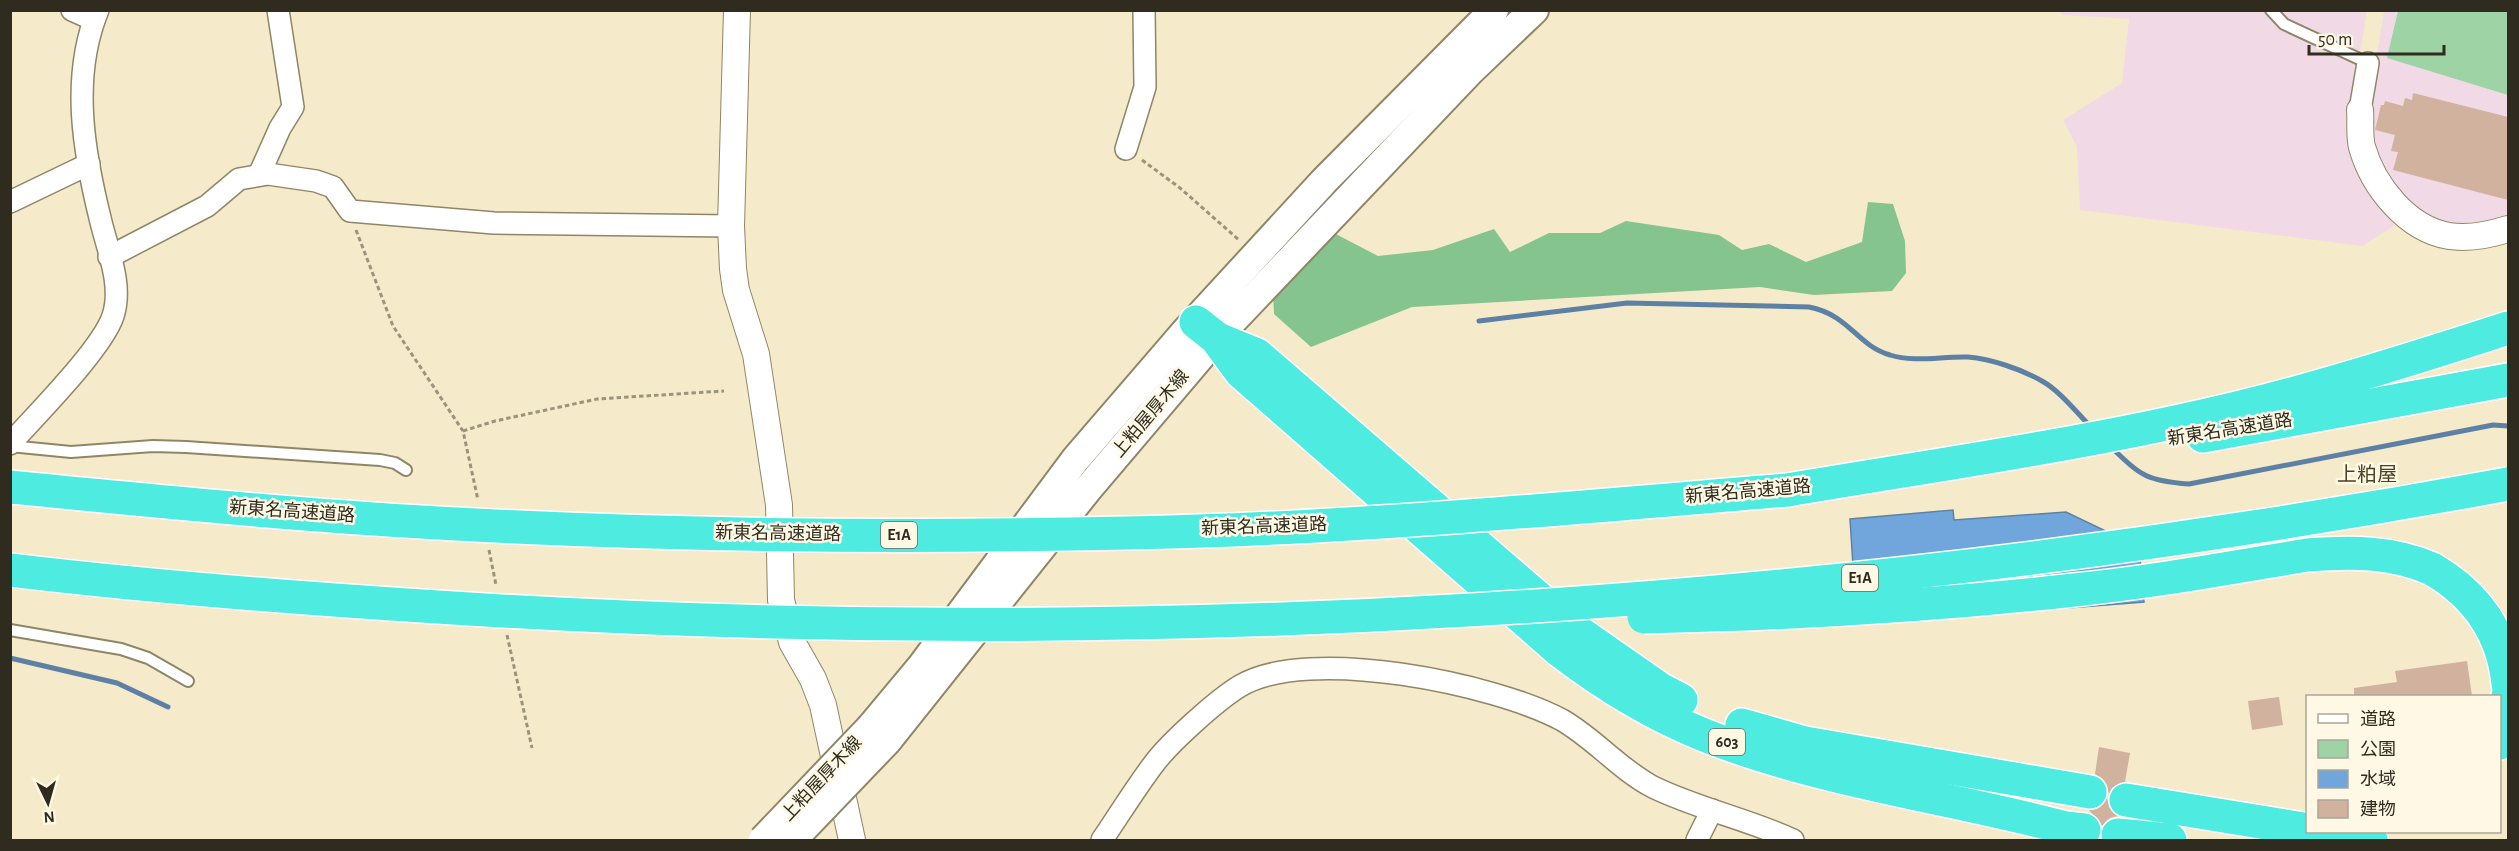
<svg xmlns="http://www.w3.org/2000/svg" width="2519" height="851" font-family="'Alegreya Sans','Noto Sans JP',sans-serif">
<rect width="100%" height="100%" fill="#f5ebca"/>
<g fill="#f1dae6">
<polygon points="2058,11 2367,11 2349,122 2399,223 2362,246 2080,210 2077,147 2063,120 2122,83 2129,19 2064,15"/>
<polygon points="2384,11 2508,11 2508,216 2481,223 2456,225 2431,221 2400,197 2376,155 2367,116"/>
</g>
<polygon fill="#9dd3a5" points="2398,11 2508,11 2508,95 2387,58"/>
<polygon fill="#85c48f" points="1868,202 1893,204 1905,241 1906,273 1892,291 1814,295 1760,287 1412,307 1311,347 1274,314 1273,292 1332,232 1378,256 1433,250 1494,229 1510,252 1549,233 1600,233 1626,221 1719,235 1742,250 1769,244 1806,262 1862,242"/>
<polygon fill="#71a6dd" stroke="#5d81a4" stroke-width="1.5" points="1953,510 1954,520 2066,512 2139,547 2144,602 1877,623 1855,597 1850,519"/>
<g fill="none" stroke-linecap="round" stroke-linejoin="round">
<g stroke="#5d81a4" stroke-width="5">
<path d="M1479,321L1627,303L1809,307C1850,315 1856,345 1890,355C1914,363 1942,356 1968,357C1991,359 2021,369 2042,381C2060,391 2077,413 2092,428"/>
<path d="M2111,447C2141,476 2147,481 2189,484L2493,425L2508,426"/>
<polyline points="10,658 117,683 168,707"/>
</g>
</g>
<g fill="#d0b29f">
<polygon points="2413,93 2508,117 2508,200 2393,170 2398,152 2391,151 2395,135 2375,130 2381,105 2384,105 2385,101 2403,106 2405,98 2412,100"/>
<polygon points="2467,661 2472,696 2354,696 2354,688 2397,682 2395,671"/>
<polygon points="2279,697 2283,725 2252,730 2248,701"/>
<polygon points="2099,747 2130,753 2125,782 2112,788 2109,795 2107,785 2095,774"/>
<polygon points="2107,798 2109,807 2118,816 2110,818 2102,826 2089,810 2097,809"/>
</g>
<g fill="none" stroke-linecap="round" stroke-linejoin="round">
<g stroke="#8f8668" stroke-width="14">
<g id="service">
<polyline points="2271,10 2284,24 2368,63"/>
<polyline points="10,446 71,452 153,446 186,447 380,460 395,463 406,470"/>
<polyline points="10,630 121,649 148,658 188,681"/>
</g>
</g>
<g stroke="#8f8668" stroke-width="24">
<g id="minor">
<polyline points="72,10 94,20"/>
<polyline points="2360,110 2368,63"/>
<polyline points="1126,149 1145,87 1144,10"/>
<polyline points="259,175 280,128 293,107 278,10"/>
<polyline points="10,202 89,164"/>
<polyline points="109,257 207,206 239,179 268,174 316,181 333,187 350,211 494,223 731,226"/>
<path d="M10,444C36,415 102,349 113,316C123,286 108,251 101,222C84,154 70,78 98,10"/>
<path d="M1102,840C1119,815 1135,789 1153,765C1169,743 1217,700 1240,686C1308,645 1495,684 1562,720C1595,739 1619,769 1653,787C1698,809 1748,819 1793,840"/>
<polyline points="1697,840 1712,810"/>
</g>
</g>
<g stroke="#8f8668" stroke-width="28">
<g id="tertiary">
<polyline points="737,10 731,226 733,269 736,290 756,354 779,505 781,600 792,642 813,679 823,705 852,840"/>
<path d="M2360,110C2361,121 2359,136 2362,147C2373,186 2407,229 2449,236C2469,239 2489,235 2508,229"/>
</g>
</g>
<g stroke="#8f8668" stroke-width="32">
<g id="secondary">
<polyline points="871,727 921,667 1075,460 1187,330 1325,180 1494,10"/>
<polyline points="887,741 1087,490 1216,338 1470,71 1534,10"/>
</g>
</g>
<g stroke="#fff" stroke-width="36">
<g id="motorway">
<path d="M1196,322L1216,338L1241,372L1559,650C1603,684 1652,714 1704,735C1817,780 1948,797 2066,828L2084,830"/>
<polyline points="1218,339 1257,355 1574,629 1660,689 1681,700"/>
<polyline points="2203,436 2508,380"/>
<path d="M1788,490C1947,463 2109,441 2265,401C2347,380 2428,354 2508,328"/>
<path d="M2432,569C2477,595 2503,633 2508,684"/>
<polyline points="1742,725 1805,743 2090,792"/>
<polyline points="2500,743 2507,716 2508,696"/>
<polyline points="2126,800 2371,840"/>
<polyline points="2118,835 2170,840"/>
</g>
</g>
<g stroke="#9b947c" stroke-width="3" stroke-dasharray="4.5 3" stroke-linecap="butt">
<polyline points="1142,160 1180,188 1239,240"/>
<polyline points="356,230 393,326 463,431 478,500"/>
<polyline points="463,431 495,421 597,399 724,391"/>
<polyline points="489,550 496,585"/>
<polyline points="507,635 532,748"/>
</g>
<use href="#service" stroke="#fff" stroke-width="10"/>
<use href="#minor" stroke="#fff" stroke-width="21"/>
<use href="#tertiary" stroke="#fff" stroke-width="26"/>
<use href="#secondary" stroke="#fff" stroke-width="28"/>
<use href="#motorway" stroke="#4debe0" stroke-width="33"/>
<g stroke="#8f8668" stroke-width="32" stroke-linecap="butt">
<g id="secondary-bridge">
<polyline points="763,840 871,727"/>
<polyline points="792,840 887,741"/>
</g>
</g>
<g stroke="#fff" stroke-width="36" stroke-linecap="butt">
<g id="motorway-bridge">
<path d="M10,487C153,501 295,515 438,523C668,536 898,538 1127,533C1348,529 1568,508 1788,490"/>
<path d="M10,570C152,587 295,598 437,607C1129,652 1827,610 2508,484"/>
<path d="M1644,617C1788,614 1931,606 2074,590C2152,582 2229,568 2307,555C2350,552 2392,551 2432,569"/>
</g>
</g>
<use href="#secondary-bridge" stroke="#fff" stroke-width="28"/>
<use href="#motorway-bridge" stroke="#4debe0" stroke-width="33"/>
</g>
<g text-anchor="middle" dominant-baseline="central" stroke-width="5" stroke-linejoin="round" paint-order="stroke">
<g fill="#fef8e5" stroke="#6d695a" stroke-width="1.5">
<rect x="881" y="522" width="36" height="26" rx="4.5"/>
<rect x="1842" y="565" width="36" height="26" rx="4.5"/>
<rect x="1709" y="729" width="36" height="26" rx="4.5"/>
</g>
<g font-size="16" font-weight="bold" fill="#2f2c1f">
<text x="899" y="535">E1A</text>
<text x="1860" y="578">E1A</text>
<text x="1727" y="742">603</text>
</g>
<g font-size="18" fill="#2f2c1f" stroke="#fef8e5">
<text transform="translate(1151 414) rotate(-50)">上粕屋厚木線</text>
<text transform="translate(2230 430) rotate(-9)">新東名高速道路</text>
<text transform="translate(1748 492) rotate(-5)">新東名高速道路</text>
<text transform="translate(292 512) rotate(4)">新東名高速道路</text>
<text transform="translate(1264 527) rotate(-2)">新東名高速道路</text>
<text transform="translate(778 534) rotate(1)">新東名高速道路</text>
<text transform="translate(822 779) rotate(-47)">上粕屋厚木線</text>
</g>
<g font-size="20" fill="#494125" stroke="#fef8e5">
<text x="2367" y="475">上粕屋</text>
</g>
</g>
<rect width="2519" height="851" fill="none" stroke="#2f2c1f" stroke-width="24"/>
<rect x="2306" y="695" width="195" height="138" fill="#fef8e5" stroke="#aba696" stroke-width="1.5"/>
<rect x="2318" y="714" width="30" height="9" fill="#ffffff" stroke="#aba696" stroke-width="1.5"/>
<text x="2360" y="725" font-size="18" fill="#2f2c1f">道路</text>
<rect x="2318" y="740" width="30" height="18" fill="#9dd3a5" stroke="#aba696" stroke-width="1.5"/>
<text x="2360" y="755" font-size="18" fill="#2f2c1f">公園</text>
<rect x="2318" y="770" width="30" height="18" fill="#71a6dd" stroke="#aba696" stroke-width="1.5"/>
<text x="2360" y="785" font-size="18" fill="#2f2c1f">水域</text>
<rect x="2318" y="800" width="30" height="18" fill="#d0b29f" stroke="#aba696" stroke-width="1.5"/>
<text x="2360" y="815" font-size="18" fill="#2f2c1f">建物</text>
<g transform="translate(48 803) rotate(175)" stroke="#fef8e5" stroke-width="4.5" paint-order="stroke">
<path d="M0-4.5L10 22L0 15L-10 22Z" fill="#2f2c1f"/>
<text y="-9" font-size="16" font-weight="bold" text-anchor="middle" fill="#2f2c1f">N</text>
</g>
<path d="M2309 45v9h135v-9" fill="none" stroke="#2f2c1f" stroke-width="3"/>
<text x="2318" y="45" font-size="18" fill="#2f2c1f" stroke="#fef8e5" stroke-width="4.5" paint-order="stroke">50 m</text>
</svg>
